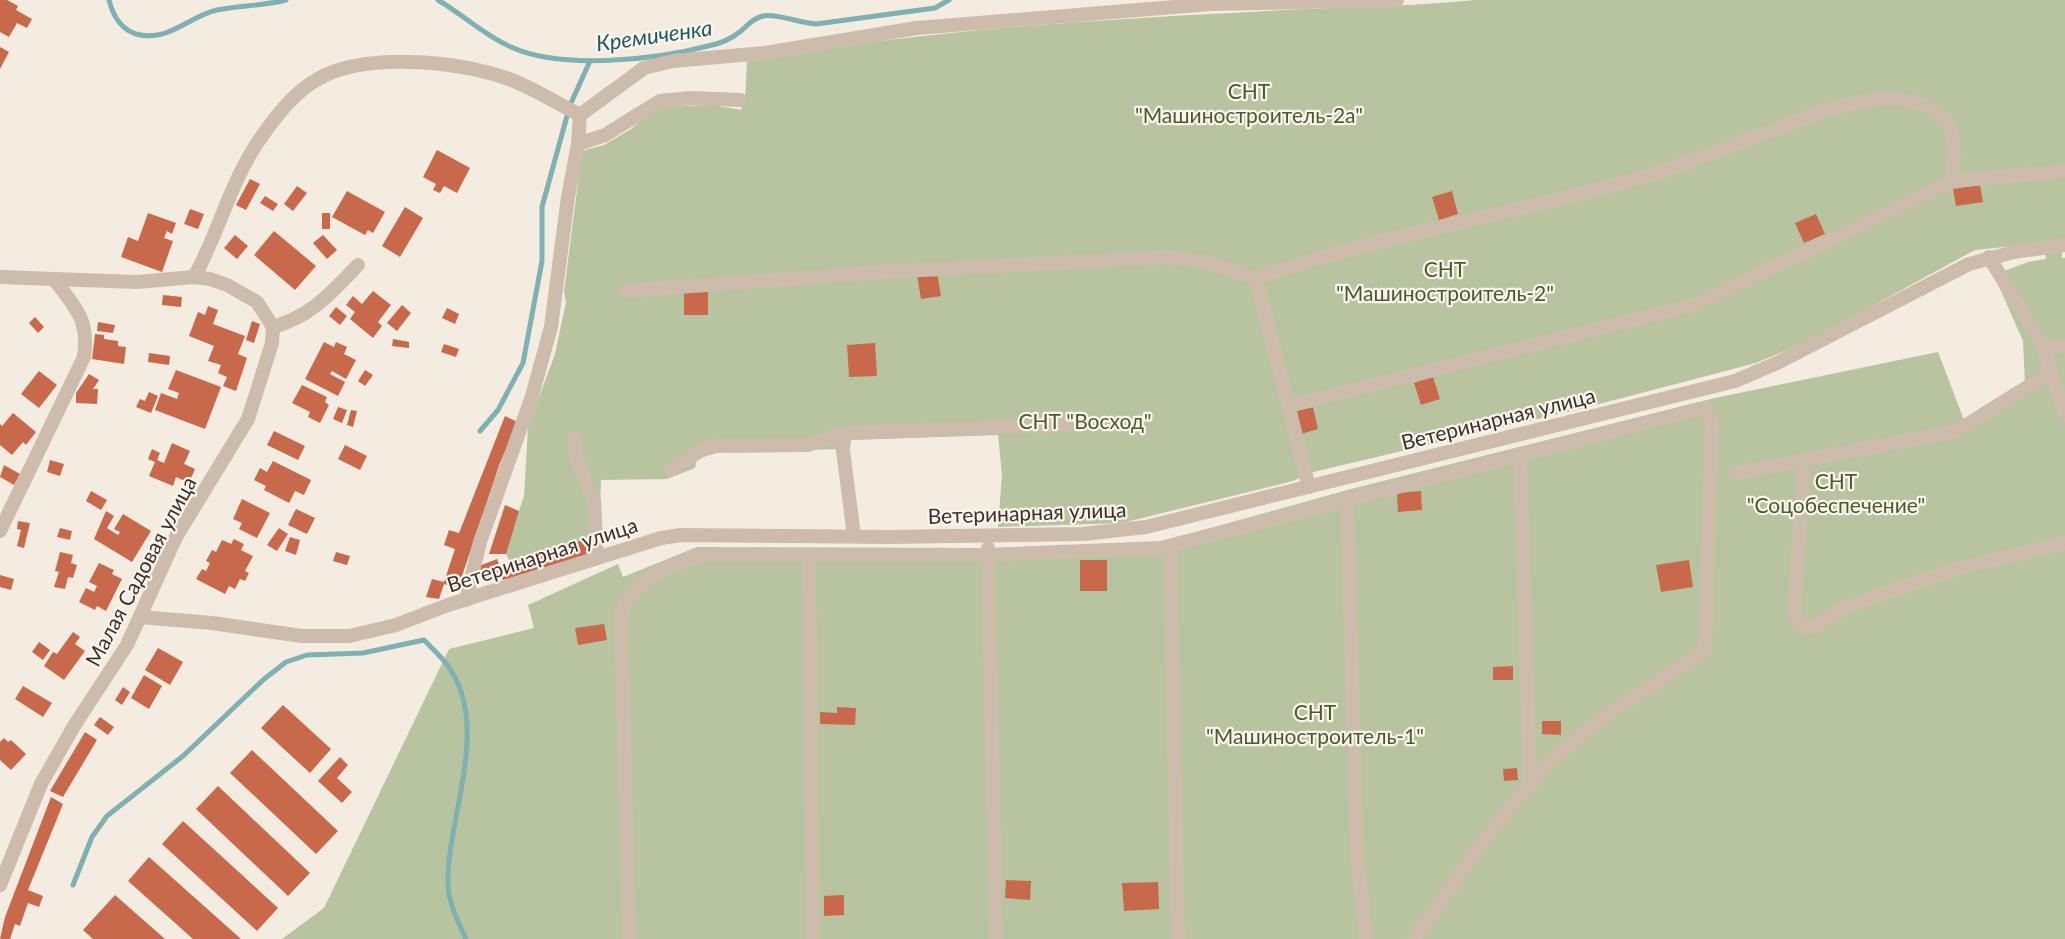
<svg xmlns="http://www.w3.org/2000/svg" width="2065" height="939" font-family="Lato,sans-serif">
<rect width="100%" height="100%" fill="#f4ebe1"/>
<g fill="#b8c4a0">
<path d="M1476,0H2065V241L1975,250L1806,342L1756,363L1584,408L1313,472L1293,481L1122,523L998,527L1002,475L998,435L851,440L850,449L723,451L697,459L695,468L667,479L601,480L599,529H589V538L511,564L506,554L507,545L524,496L528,427L555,354L566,302L564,292L582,151L604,145L631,129L656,107L713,105L741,110L745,98L747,62C916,30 1095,20 1267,11C1338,7 1406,7 1476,0Z"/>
<polygon points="2062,251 2062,258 2065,258 2065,939 282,939 324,908 449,649 534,628 528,605 618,564 623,577 697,547 993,548 1161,542 1351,489 1715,398 1938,352 1964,420 2025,384 2023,341 1994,275 2028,262 2046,259 2045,253"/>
</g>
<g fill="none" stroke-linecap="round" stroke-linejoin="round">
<g stroke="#7fb0b2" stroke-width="5">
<path d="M109,0C113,16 120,29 136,34C168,43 189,16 217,10C240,5 264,6 286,0"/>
<path d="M438,0C462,14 485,36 511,47C561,70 655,60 708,46C720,44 731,39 741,31C748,25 753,18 763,16C775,13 800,23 816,24L935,8L949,0"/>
<polyline points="571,103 590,61"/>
<polyline points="480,431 498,410 523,363 542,261 542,207 567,116"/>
<path d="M73,885L92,837L107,816L183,756L263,680L286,662L307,655L363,653L424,640C431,647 439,655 446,663C493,724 447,815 448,883C448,902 458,922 466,939"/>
</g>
</g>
<g fill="#c8694b">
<polygon points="0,0 7,0 18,6 16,10 32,19 27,28 17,23 9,37 0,32"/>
<polygon points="0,47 9,52 0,69"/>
<polygon points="437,150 470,168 457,193 444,186 440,193 433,190 436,184 423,177"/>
<polygon points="250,179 260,184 246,210 236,205"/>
<polygon points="1980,185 1983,202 1956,206 1953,189"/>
<polygon points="297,186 307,193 293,211 284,204"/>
<polygon points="347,191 385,212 373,233 368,230 365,235 332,217"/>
<polygon points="1452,191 1458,214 1439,220 1432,197"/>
<polygon points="265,196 278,204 273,211 260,203"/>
<polygon points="405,207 423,218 400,257 382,246"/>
<polygon points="190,209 204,214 198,229 184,224"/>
<polygon points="148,213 176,223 172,234 167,231 164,238 173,241 162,272 121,257 128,237 138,241"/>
<rect x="322" y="213" width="8" height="16"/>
<polygon points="1816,214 1825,234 1804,243 1795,223"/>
<polygon points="274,231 316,266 295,290 254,255"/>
<polygon points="235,235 248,246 237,259 224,248"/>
<polygon points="323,235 337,250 327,259 313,243"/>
<polygon points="937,272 941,296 921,299 917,275"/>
<polygon points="708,289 708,315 684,315 684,290"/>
<polygon points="373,291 391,305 378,322 382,326 373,338 350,319 355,312 346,305 353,296 362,304"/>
<polygon points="163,295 182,297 181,307 162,305"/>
<polygon points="402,305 411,313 397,331 387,323"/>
<polygon points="208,306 218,310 213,324 245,336 238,354 247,358 236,391 223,386 227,377 218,373 221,365 208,361 214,346 189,336 198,312 205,315"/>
<polygon points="336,307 347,316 340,325 329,316"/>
<polygon points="447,308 459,314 455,324 442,318"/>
<polygon points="35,317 44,327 38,333 29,323"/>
<polygon points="252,321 260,324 254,343 246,340"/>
<polygon points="98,322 115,325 113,333 97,331"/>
<polygon points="95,334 104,335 104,339 118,341 118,346 126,347 124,364 92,359"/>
<polygon points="393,339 409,342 409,348 392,346"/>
<polygon points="324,342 334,347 336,342 347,347 344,354 356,360 346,379 332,371 330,374 345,382 338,396 305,379"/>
<polygon points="875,343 877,376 849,377 847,345"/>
<polygon points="444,344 459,349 456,357 441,352"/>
<polygon points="149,353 170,356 169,365 148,362"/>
<polygon points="176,370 221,387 205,429 155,410 161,393 177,399 179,393 168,389"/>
<polygon points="365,370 373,375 365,386 358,381"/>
<polygon points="39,371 57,385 39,408 21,394"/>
<polygon points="89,374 99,380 93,389 98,389 97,404 76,403 76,393"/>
<polygon points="1433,377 1440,399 1421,405 1414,383"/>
<polygon points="302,385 327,397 325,402 329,405 320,423 308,417 310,412 292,403"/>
<polygon points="149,392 158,396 151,413 136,407 140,399 145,401"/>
<polygon points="338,407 347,410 342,423 333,419"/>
<polygon points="1313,407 1318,429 1301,434 1295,411"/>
<polygon points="351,410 357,411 353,427 347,425"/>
<polygon points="13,413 36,432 26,445 23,442 12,455 0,445 0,424 2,426"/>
<polygon points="505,416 518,422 500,463 458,588 444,584 439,599 426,597 432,579 444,582 455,549 444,545 449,530 459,533"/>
<polygon points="274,431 305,446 298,460 267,445"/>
<polygon points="172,443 190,451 184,464 195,469 189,483 176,477 173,486 149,476 155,462 148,459 152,449 160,453 157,460 164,463"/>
<polygon points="345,445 367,456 360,470 338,459"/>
<polygon points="50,460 64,464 60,476 47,472"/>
<polygon points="273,461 311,480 304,495 295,491 289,503 264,490 266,486 254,480 260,468 267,472"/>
<polygon points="4,465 20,474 14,485 0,477"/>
<polygon points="91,491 107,500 101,510 86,501"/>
<polygon points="1421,491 1422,510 1398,512 1397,493"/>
<polygon points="242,499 270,513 257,538 239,529 242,523 233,519"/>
<polygon points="505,505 519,511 506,554 489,554"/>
<polygon points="296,509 315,518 307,534 288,525"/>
<polygon points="106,511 114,516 107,528 118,535 120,532 114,529 123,514 151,531 132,562 94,539"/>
<polygon points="18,521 30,523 24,548 17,546 21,530 17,529"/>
<polygon points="60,528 72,531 70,540 57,537"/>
<polygon points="279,528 288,534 277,551 267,545"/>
<polygon points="290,537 300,540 296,555 285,551"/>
<polygon points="589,538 592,553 503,580 500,572 483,578 479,566 497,559 500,567"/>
<polygon points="234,539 244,544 241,550 253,556 245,571 249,573 245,581 240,579 235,589 229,586 225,594 196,579 202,569 206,571 210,563 206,561 212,550 216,552 222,540 231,544"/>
<polygon points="60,552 73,555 71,563 77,565 73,578 68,577 65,589 54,587 59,572 55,571"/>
<polygon points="336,552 350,556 347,565 333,561"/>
<rect x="1080" y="560" width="27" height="31"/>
<polygon points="1689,560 1693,587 1661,592 1656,565"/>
<polygon points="99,563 114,570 112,574 122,579 106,611 97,606 95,610 79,602 86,588 94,592 97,586 89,582"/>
<polygon points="0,575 14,579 11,590 0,587"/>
<polygon points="604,624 607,640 578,645 575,628"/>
<polygon points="73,632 80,637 75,644 85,651 64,680 44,666 53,652 57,654"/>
<polygon points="39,642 50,650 43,660 32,652"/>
<polygon points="158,648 183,662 170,685 145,670"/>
<polygon points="1513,666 1513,680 1493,680 1493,667"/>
<polygon points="144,675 162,686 149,709 131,698"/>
<polygon points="23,686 52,703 43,717 15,699"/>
<polygon points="123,687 130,692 122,705 115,700"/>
<polygon points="283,705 331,749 310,773 261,728"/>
<polygon points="837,707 856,708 855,725 820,724 820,712 837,713"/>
<polygon points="100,717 114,727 108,735 94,725"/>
<polygon points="1542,721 1561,721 1561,735 1542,734"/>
<polygon points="85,732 97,740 63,797 50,791"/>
<polygon points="4,738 8,742 11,740 26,754 11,770 0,760 0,742"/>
<polygon points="252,750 338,831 316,854 230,773"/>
<polygon points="340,757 348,765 337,778 352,792 342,803 318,781"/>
<polygon points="1517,768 1518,780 1504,781 1503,769"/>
<polygon points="218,786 310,873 288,896 196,809"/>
<polygon points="51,797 63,804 28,890 43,896 39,907 28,903 20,926 15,924 10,939 0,939 5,917"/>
<polygon points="183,821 278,908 257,931 162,844"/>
<polygon points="149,857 241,939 193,939 128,881"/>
<polygon points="1006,880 1031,881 1030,900 1005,898"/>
<polygon points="1158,882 1159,909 1124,911 1122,883"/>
<polygon points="115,895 165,939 93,939 83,930"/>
<polygon points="844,895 844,915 824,916 824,896"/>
</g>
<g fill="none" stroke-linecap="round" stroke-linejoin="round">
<g stroke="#cdbbac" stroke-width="14">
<polyline points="578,144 605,135 660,101 691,98 740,100"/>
<polyline points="1989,257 2042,344 2065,415"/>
<polyline points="0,277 137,282 194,277 210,279 227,285 257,302 273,327 272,343 248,419 176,537 127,645 74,726 41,784 0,885"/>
<path d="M194,277C218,235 229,186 256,145C271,122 294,92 318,79C365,52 456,61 506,78C532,87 556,103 580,115"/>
<polyline points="625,291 883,272 1168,257 1207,262 1256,278"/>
<path d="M273,327C313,315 330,294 358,265"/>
<polyline points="2043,348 2065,346"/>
<polyline points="1289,406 1694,305 1953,181 2065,171"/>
<polyline points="841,435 854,536"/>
<polyline points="575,438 575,455 594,500 597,558"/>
<polyline points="1520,454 1530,785"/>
<polyline points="1804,459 1794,615 1804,628 1813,627 1845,607 1956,569 2065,543"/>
<polyline points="670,470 703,449 717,446 807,445 848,433 1117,423"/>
<polyline points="1736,473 1957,431 2051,372"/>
<path d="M1309,487L1256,278C1385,234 1520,213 1651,175C1687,164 1722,149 1758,136C1800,120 1865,90 1911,101C1960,113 1954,138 1953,181"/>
<polyline points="1347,498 1357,854 1366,939"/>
<path d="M0,531L84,357C89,318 76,309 54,279"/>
<polyline points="1170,546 1178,939"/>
<polyline points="988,548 996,939"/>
<polyline points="809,555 813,939"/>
<polyline points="466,600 480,542 532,396 551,327 568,197 578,144 580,115 644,68 673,61 765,53 917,28 1211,4 1397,0"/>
<polyline points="140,617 212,623 302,636 349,636 396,625 448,605 661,538 681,535 889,537 1083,534 1146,527 1735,381 1777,363 1969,264 2014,252 2065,245"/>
<path d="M629,939L621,616C629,581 673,562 705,555H988L1161,548L1699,409H1705L1712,424L1705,651C1650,687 1591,720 1545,767C1496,819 1456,881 1414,939"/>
</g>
</g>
<g text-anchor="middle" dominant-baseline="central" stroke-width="4.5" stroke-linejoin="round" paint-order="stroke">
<g font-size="21" fill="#4a5a2e" stroke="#fbf5ee">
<text x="1249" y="90">СНТ<tspan x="1249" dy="24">"Машиностроитель-2а"</tspan></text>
<text x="1445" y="268">СНТ<tspan x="1445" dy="24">"Машиностроитель-2"</tspan></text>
<text x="1085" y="420">СНТ "Восход"</text>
<text x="1836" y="480">СНТ<tspan x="1836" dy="24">"Соцобеспечение"</tspan></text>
<text x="1315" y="711">СНТ<tspan x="1315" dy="24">"Машиностроитель-1"</tspan></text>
</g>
<g font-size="21" fill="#3b302b" stroke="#fbf5ee">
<text transform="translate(1498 418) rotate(-14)">Ветеринарная улица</text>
<text transform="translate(1027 512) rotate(-2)">Ветеринарная улица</text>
<text transform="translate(542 554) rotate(-18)">Ветеринарная улица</text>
<text transform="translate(140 571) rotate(-62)">Малая Садовая улица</text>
</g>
<g font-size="22" font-style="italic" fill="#1f5a5e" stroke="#fbf5ee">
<text transform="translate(654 35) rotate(-8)">Кремиченка</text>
</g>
</g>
</svg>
